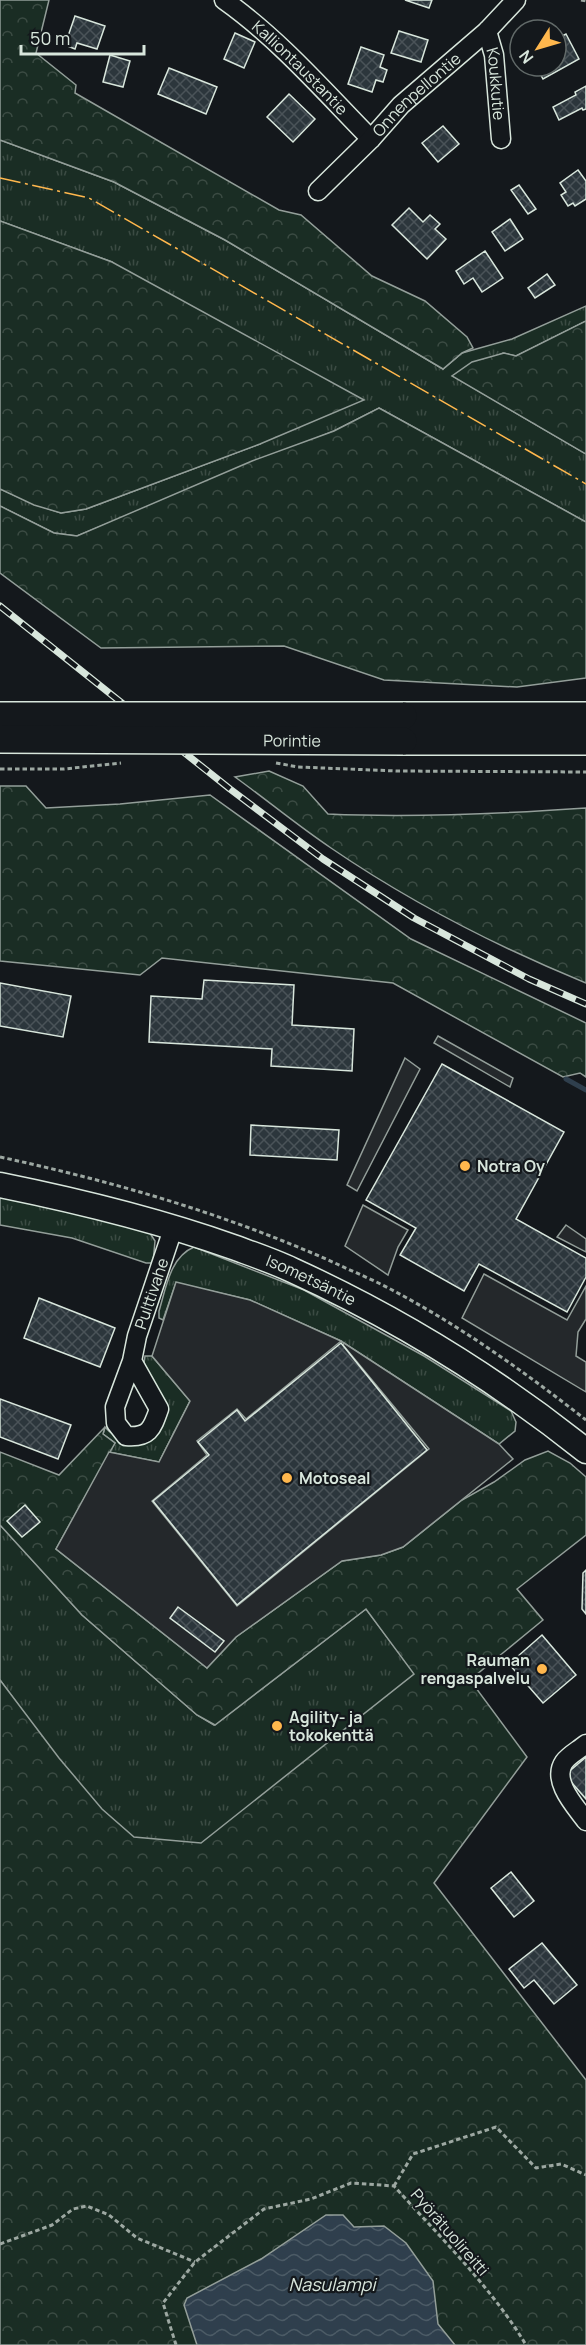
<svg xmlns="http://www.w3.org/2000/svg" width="586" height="2345" font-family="Manrope,sans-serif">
<defs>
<pattern id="grass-tufts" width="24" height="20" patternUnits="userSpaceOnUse" patternTransform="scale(1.5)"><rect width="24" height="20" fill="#1a2d24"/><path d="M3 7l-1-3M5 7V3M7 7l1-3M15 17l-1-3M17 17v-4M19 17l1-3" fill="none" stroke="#3b4b43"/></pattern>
<pattern id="forest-crowns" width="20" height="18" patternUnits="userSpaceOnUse" patternTransform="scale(1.5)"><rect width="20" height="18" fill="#1a2d24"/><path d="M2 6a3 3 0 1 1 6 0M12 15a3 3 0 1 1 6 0" fill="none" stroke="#3b4b43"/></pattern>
<pattern id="water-waves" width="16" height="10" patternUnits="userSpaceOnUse" patternTransform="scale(1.5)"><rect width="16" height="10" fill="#2f3f4d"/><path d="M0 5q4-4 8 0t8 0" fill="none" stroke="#4c5b66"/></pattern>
<pattern id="building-cross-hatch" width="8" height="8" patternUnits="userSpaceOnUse" patternTransform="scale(1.5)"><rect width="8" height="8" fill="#2c363c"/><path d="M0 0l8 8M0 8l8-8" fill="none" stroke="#4a5358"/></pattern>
</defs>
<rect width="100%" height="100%" fill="#14181c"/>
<g fill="url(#grass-tufts)" stroke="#939e99" stroke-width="1.5">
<polygon points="0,140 114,182 225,240 443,369 462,353 512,339 586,306 586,321 516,356 503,353 453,376 586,454 586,522 379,408 334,431 77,536 54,533 0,506 0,489 34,504 61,513 86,509 260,444 112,262 0,221"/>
<polygon points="0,1194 148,1230 155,1241 153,1263 146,1263 72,1238 0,1225"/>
<path d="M194,1247L304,1290L424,1356L511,1411L516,1422L515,1431L499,1444L341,1341L250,1300L176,1283L163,1320L159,1318V1311C166,1288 170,1257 194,1247Z"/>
<path d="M145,1356H152L190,1401L159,1462L109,1452L115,1443L103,1434L105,1427C114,1438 139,1449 152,1440C157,1437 160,1429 163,1424L144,1363Z"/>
<polygon points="0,1525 82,1615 197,1715 214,1725 366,1609 415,1674 346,2153 0,1680"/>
</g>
<g fill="url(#forest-crowns)" stroke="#939e99" stroke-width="1.5">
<polygon points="0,0 49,0 36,53 76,85 75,93 279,210 301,215 372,276 425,301 467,337 473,348 462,353 443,369 225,240 114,182 0,140"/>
<polygon points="0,221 112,262 364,400 260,444 86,509 61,513 34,505 0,489"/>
<polygon points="586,321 586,454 452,376 472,362 504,353 516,356"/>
<polygon points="379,408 586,522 586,678 517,687 384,680 284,646 101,648 0,573 0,506 54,533 77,536 252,461 334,431"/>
<path d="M269,771L303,786L328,814C415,818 500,814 586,808V983C498,947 410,902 331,848C298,826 267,800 235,777Z"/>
<polygon points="0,786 26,786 46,808 120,804 210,795 411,939 586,1023 586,1077 580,1073 563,1077 393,983 162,958 140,975 0,961"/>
<polygon points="105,1427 103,1434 115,1443 56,1549 207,1668 236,1637 342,1561 381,1555 403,1547 462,1500 494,1482 525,1460 548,1451 570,1463 586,1477 586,1535 517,1589 543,1620 470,1680 527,1757 434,1883 586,2080 586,2345 0,2345 0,1680 59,1758 102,1809 134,1837 201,1843 414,1674 366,1609 215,1725 197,1715 82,1615 0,1525 0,1452 59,1475"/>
</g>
<g fill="#24282b" stroke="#939e99" stroke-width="1.5">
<polygon points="438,1036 513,1078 510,1087 434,1043"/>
<polygon points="405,1058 420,1069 357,1191 347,1185"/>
<polygon points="363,1205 408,1230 398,1247 388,1275 345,1246"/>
<polygon points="566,1225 586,1239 586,1252 557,1237"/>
<polygon points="484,1274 567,1320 586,1286 586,1319 578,1332 576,1356 586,1362 586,1392 462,1318"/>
<polygon points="176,1282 250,1300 341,1341 246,1419 237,1409 197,1441 207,1455 152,1501 237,1606 429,1449 343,1345 344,1343 499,1444 513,1459 403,1547 381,1555 342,1561 236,1637 207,1668 56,1549 109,1452 159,1462 190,1401 152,1356"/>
</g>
<polygon fill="url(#water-waves)" stroke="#939e99" stroke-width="1.5" points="326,2215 343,2215 354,2227 384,2226 406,2243 433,2281 438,2324 455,2345 197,2345 184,2305 187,2298 261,2259"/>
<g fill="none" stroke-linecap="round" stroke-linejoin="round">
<polyline stroke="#2f3f4d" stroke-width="5" points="566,1079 586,1090"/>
</g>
<g fill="url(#building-cross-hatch)" stroke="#d8e6dc" stroke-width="1.5">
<polygon points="405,0 432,0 429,8"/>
<polygon points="75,16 105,26 97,49 77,43 75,49 65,45"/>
<polygon points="399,31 428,40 421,62 391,53"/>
<polygon points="235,33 255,42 244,68 224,59"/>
<polygon points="566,34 579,59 543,79 536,66 556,66 556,39"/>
<polygon points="361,47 384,55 380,67 387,70 383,82 376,80 372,92 348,84"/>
<polygon points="110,55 130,61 123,87 103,82"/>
<polygon points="169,68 217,87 206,114 158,94"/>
<polygon points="586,86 586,109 583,110 582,108 559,120 553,107 576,95 575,92"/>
<polygon points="289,94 315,119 293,142 267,117"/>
<polygon points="443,126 459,144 438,162 422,143"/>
<polygon points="578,170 586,181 586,199 575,206 573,203 568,206 561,195 566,192 560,183"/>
<polygon points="519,185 536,209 528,214 511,190"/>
<polygon points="409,208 423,222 430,215 440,224 435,229 446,239 427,259 392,225"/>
<polygon points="510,219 523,239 505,251 492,232"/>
<polygon points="485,251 503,278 482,292 473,278 464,284 456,271"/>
<polygon points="547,274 555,285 535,298 528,288"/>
<polygon points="204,980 294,985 292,1025 354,1029 352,1071 271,1066 272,1049 149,1042 151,996 202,999"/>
<polygon points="0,983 71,996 63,1037 0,1026"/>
<polygon points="442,1064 564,1132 516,1219 586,1258 586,1277 567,1312 479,1264 464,1291 400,1255 416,1228 366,1200"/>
<polygon points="251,1125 339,1130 337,1160 250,1155"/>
<polygon points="39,1298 115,1328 100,1367 24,1338"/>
<polygon points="341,1343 427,1450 237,1605 153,1501 209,1455 198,1442 237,1410 245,1421"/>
<polygon points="0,1399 71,1425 58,1459 0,1437"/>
<polygon points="25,1505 40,1522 22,1537 7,1521"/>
<polygon points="586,1570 586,1614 582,1609 583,1573"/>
<polygon points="178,1607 224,1641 215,1652 170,1618"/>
<polygon points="542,1635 576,1675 543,1703 509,1664"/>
<polygon points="586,1757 586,1799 565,1775"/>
<polygon points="511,1872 534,1901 514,1917 491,1888"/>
<polygon points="542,1943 577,1985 554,2004 534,1980 524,1988 509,1969"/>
</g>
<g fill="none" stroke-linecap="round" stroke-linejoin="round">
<g stroke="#d8e6dc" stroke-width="21">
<g id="minor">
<path id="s1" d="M224,0C279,39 324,91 371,139"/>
<path id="s2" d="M487,31L494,55L501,139"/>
<path id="s3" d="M318,191L371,139L401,105L487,31L516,0"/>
<path id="s4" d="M132,1361L159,1409C152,1429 149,1438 126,1436L116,1423L115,1407L132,1361L137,1336L174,1226"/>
<path d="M586,1744C579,1750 569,1755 564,1762C551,1781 576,1807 586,1821"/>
</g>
</g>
<g stroke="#d8e6dc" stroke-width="27">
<g id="major">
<path id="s5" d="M0,1185C79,1201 157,1220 233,1247C252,1254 273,1261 292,1270C397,1318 496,1379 586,1451"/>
</g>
</g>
<g stroke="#d8e6dc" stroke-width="30">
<g id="highway">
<polyline points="403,716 586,716"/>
<polyline points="403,741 586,741"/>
</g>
</g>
<g stroke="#9da8a2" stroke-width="3" stroke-dasharray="4.5 3" stroke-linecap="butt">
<polyline points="581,0 586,1"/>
<polyline points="276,763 298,767 397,771 586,772"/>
<polyline points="0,769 64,769 121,763"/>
<path d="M0,1157C116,1182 229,1215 337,1264C356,1273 376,1281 394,1291C462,1327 526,1373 586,1420"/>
<polyline points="394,2186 413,2154 496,2127 536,2168 561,2164 586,2175"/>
<polyline points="0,2244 52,2225 73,2209 87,2206 109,2215 137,2238 195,2262"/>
<path d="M176,2345L163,2303L195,2262L264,2209L311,2199L351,2183L394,2186C439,2236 492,2288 526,2345"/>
</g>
<use href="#minor" stroke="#14181c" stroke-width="18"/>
<use href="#major" stroke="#14181c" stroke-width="24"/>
<use href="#highway" stroke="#14181c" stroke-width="27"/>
<g stroke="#d8e6dc" stroke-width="7">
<polyline id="rail" points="0,606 230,789 323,859 414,918 529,979 586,1004"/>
</g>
<use href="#rail" stroke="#14181c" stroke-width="4.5" stroke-dasharray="14" stroke-linecap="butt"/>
<g stroke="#d8e6dc" stroke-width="30" stroke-linecap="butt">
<g id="highway-bridge">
<polyline points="0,716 403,716"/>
<path id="s6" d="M0,739L403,741"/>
</g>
</g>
<use href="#highway-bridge" stroke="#14181c" stroke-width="27"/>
<polyline stroke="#ffb74d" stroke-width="1.5" stroke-dasharray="21 4.5 3 4.5" stroke-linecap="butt" points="0,178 89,198 586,484"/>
</g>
<g fill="#ffb74d" stroke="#14181c" stroke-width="2">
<circle cx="465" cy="1166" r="6"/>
<circle cx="287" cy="1478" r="6"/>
<circle cx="542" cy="1669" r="6"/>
<circle cx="277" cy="1726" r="6"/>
</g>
<g text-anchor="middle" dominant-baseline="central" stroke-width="4.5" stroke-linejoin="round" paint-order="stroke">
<g font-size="16" fill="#d8e6dc" stroke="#14181c">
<text stroke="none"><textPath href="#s1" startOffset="102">Kalliontaustantie</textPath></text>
<text stroke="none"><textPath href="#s2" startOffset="54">Koukkutie</textPath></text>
<text stroke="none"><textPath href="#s3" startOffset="138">Onnenpellontie</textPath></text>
<text stroke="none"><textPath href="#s6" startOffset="292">Porintie</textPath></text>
<text stroke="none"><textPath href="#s5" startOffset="326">Isometsäntie</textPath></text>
<text stroke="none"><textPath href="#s4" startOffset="255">Pulttivahe</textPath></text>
<text transform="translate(450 2232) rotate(49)">Pyörätuolireitti</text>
</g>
<g font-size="16" font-weight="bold" fill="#d8e6dc" stroke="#14181c" text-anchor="start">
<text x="477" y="1166">Notra Oy</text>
<text x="299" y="1478">Motoseal</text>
<text x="530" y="1660" text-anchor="end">Rauman<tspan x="530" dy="18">rengaspalvelu</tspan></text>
<text x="289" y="1717">Agility- ja<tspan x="289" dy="18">tokokenttä</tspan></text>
</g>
<g font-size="18" font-style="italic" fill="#d8e6dc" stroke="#14181c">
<text x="332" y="2284">Nasulampi</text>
</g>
</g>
<g transform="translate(538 48) rotate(233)"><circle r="28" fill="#14181c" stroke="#626a69" stroke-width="1.5"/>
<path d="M0-4.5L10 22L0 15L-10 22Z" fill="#ffb74d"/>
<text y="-9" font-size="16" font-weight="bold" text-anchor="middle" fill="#d8e6dc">N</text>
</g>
<path d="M21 45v9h123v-9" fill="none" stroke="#d8e6dc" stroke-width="3"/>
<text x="30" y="45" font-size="18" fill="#d8e6dc" stroke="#14181c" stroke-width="4.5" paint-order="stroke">50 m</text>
</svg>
